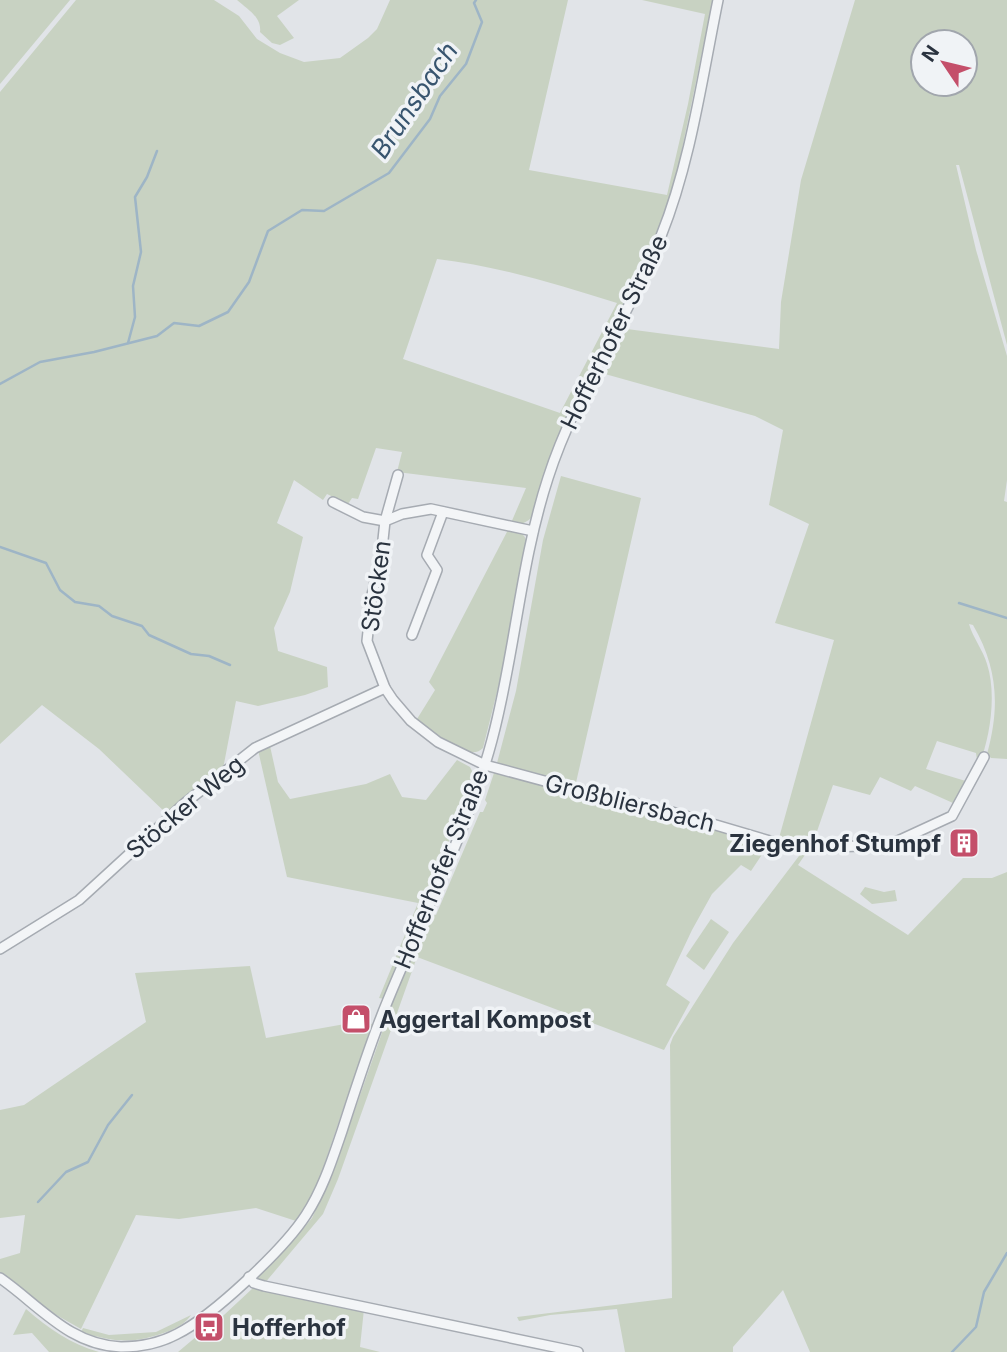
<svg xmlns="http://www.w3.org/2000/svg" width="1007" height="1352" font-family="Inter,sans-serif">
<rect width="100%" height="100%" fill="#e1e4e8"/>
<g fill="#c8d2c2" fill-rule="evenodd">
<polygon points="0,0 70,0 0,84"/>
<path d="M76,0H214L239,16L257,39L280,53L304,62L340,58L368,38L377,29L390,0H568L529,170L667,195L688,104L705,14L642,0H713L672,197L651,250L568,417L532,517C525,524 520,525 511,523L526,488L397,472L402,452L376,448L358,499L352,498L348,504L327,494L323,500L294,480L277,523L303,537L290,592L274,628L278,651L327,667L328,687L305,695L258,706L236,701L223,769L168,815L99,749L42,705L0,744V92ZM437,259C498,266 559,285 617,303L560,413L403,359Z"/>
<path d="M237,0H299L277,16L294,38L280,45L272,43L260,32C262,17 247,9 237,0Z"/>
<path d="M855,0H1007V345L959,165H956L976,250L1007,356V480L1004,501L1007,502V759L991,758L987,754C1000,707 998,668 973,625L969,624C973,638 983,650 987,664C997,694 990,740 978,767L976,753L937,741L926,769L969,782L957,802L953,803L915,786L911,791L880,777L870,795L833,785L813,843L779,838L834,640L775,623L809,524L769,505L783,430L755,416L605,374L627,329L779,349L781,302L801,180ZM923,42H965V84H923Z"/>
<polygon points="561,476 641,498 575,787 507,769 497,763 516,691 543,540"/>
<path d="M509,528C518,530 525,533 527,543L506,656L483,748C468,764 431,729 417,719L435,690L429,682Z"/>
<polygon points="270,746 278,782 290,799 366,784 390,774 402,797 426,800 457,760 470,767 474,775 425,904 384,999 379,998 418,903 287,877 258,750"/>
<polygon points="494,773 707,824 769,844 751,871 741,865 712,894 692,930 666,985 690,1002 664,1050 417,957 338,1179 323,1214 264,1284 256,1278 288,1247 312,1218 331,1178 398,987 430,913 436,915 480,812 483,812 487,803 485,800"/>
<polygon points="802,852 807,852 798,865 908,935 963,878 992,878 1007,872 1007,1352 810,1352 783,1290 733,1347 733,1352 625,1352 617,1309 550,1315 519,1321 517,1317 672,1298 670,1045 673,1037 733,943"/>
<polygon points="865,887 884,892 895,890 897,901 872,904 860,894"/>
<polygon points="711,919 729,932 704,970 686,956"/>
<polygon points="250,966 266,1038 362,1021 372,1024 317,1186 296,1221 256,1208 179,1219 136,1215 81,1329 44,1308 0,1272 0,1259 20,1253 25,1215 0,1218 0,1110 24,1105 146,1022 135,973"/>
<polygon points="253,1288 364,1309 360,1347 380,1352 178,1352 197,1336 201,1337 210,1331 210,1328"/>
<path d="M26,1309C49,1329 71,1344 99,1352H49L32,1333L13,1335Z"/>
<path d="M191,1315C186,1323 178,1327 169,1331C135,1344 116,1343 81,1332L83,1328L109,1335L156,1332Z"/>
</g>
<g fill="none" stroke-linecap="round" stroke-linejoin="round">
<g stroke="#9eb5c6" stroke-width="2.5">
<polyline points="128,343 135,317 133,286 141,252 135,197 147,177 157,151"/>
<polyline points="0,384 40,362 94,352 157,336 174,323 199,326 228,312 249,282 268,231 302,210 324,211 389,173 430,119 440,96 466,64 482,22 474,3 476,0"/>
<polyline points="0,547 46,563 60,590 75,602 99,606 112,616 142,626 149,635 191,654 209,656 230,665"/>
<polyline points="959,603 1007,618"/>
<polyline points="38,1202 66,1172 88,1162 108,1125 132,1095"/>
<polyline points="952,1352 976,1327 984,1292 1007,1253"/>
</g>
<g stroke="#a6abb2" stroke-width="12">
<g id="minor">
<polyline points="398,475 385,521 382,549 372,595 367,641 385,688 393,700 411,721 438,742 485,765 574,789 665,810 770,841 803,848 889,845 952,816 984,757"/>
<polyline points="333,502 363,517 385,521 402,514 431,509 533,531"/>
<polyline points="412,635 437,570 427,555 443,512"/>
<polyline points="0,949 79,900 185,803 255,748 385,688"/>
<polyline points="249,1277 254,1283 264,1286 578,1352"/>
<path d="M0,1278C39,1305 69,1345 121,1347C141,1347 160,1343 177,1334C213,1316 284,1249 306,1215C323,1189 332,1160 342,1131C354,1094 366,1056 380,1020C416,926 466,838 492,740C515,654 520,564 548,478C575,393 628,319 661,236C691,161 702,78 718,0"/>
</g>
</g>
<use href="#minor" stroke="#f3f5f7" stroke-width="9"/>
</g>
<defs>
<g id="building-square" transform="scale(1.575)"><rect x="-9" y="-9" width="18" height="18" rx="4" fill="#c44f6a" stroke="#f0f3f6"/><path d="M-4-6H4V6H1V3H-1V6H-4ZM-2.5-4.3h1.7v1.8h-1.7ZM.8-4.3h1.7v1.8H.8ZM-2.5-1h1.7V.8h-1.7ZM.8-1h1.7V.8H.8Z" fill="#fff"/></g>
<g id="shop-square" transform="scale(1.575)"><rect x="-9" y="-9" width="18" height="18" rx="4" fill="#c44f6a" stroke="#f0f3f6"/><path d="M-5-2.5h2.3a2.7 3.5 0 0 1 5.4 0H5L5.5 6h-11ZM-1.5-2.5h3a1.5 2.3 0 0 0-3 0Z" fill="#fff"/></g>
<g id="bus-square" transform="scale(1.575)"><rect x="-9" y="-9" width="18" height="18" rx="4" fill="#c44f6a" stroke="#f0f3f6"/><path d="M-5-6H5V4H4V6H2V4H-2V6H-4V4H-5ZM-3.5-4V0h7V-4ZM-3.5 1.2v1.5H-2V1.2ZM2 1.2v1.5H3.5V1.2Z" fill="#fff"/></g>
</defs>
<g fill-rule="evenodd">
<use href="#building-square" x="964" y="843"/>
<use href="#shop-square" x="356" y="1019"/>
<use href="#bus-square" x="209" y="1327"/>
</g>
<g text-anchor="middle" dominant-baseline="central" stroke-width="7" stroke-linejoin="round" paint-order="stroke">
<g font-size="24" fill="#2a333f" stroke="#f0f3f6">
<text transform="translate(614 332) rotate(-64)">Hofferhofer Straße</text>
<text transform="translate(376 586) rotate(-82)">Stöcken</text>
<text transform="translate(630 803) rotate(14)">Großbliersbach</text>
<text transform="translate(185 807) rotate(-40)">Stöcker Weg</text>
<text transform="translate(441 869) rotate(-68)">Hofferhofer Straße</text>
</g>
<g font-size="24" font-weight="bold" fill="#2a333f" stroke="#f0f3f6" text-anchor="start">
<text x="941" y="843" text-anchor="end">Ziegenhof Stumpf</text>
<text x="379" y="1019">Aggertal Kompost</text>
<text x="232" y="1327">Hofferhof</text>
</g>
<g font-size="26" font-style="italic" fill="#38556f" stroke="#f0f3f6">
<text transform="translate(414 100) rotate(-56)">Brunsbach</text>
</g>
</g>
<g transform="translate(944 63) rotate(305)"><circle r="33" fill="#f0f3f6" stroke="#a1a6ad" stroke-width="2"/>
<path d="M0-5L12 26L0 18L-12 26Z" fill="#c44f6a"/>
<text y="-10" font-size="19" font-weight="bold" text-anchor="middle" fill="#2a333f">N</text>
</g>
</svg>
